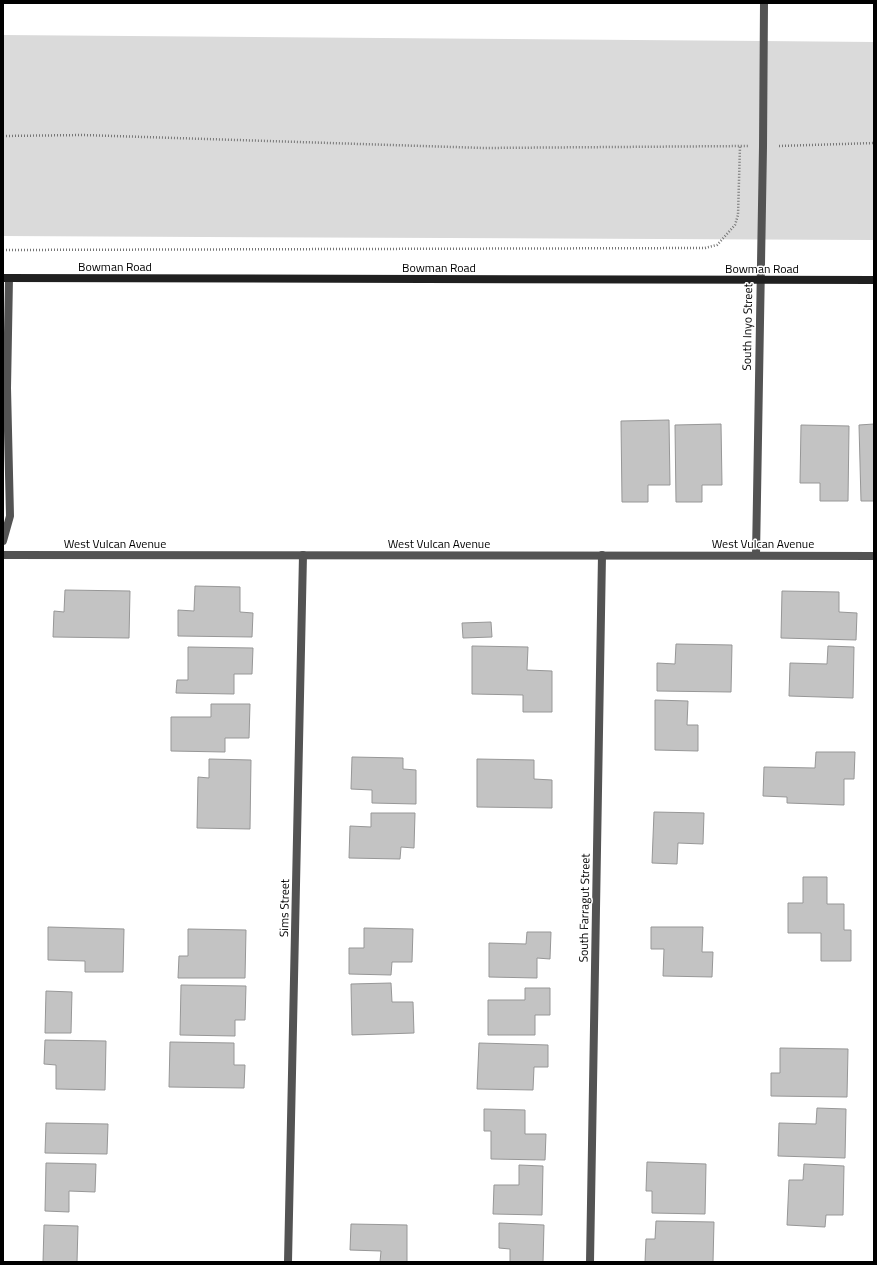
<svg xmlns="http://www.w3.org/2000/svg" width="877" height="1265" font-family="'Titillium Web',sans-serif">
<rect width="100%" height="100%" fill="#fff"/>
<polygon fill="#dadada" points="3,35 874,42 874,240 3,236"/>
<g fill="#c3c3c3" stroke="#979797">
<polygon points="669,420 670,485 648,485 648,502 622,502 621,421"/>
<polygon points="721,424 722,485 702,485 702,502 676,502 675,425"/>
<polygon points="874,424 874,501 861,501 859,425"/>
<polygon points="801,425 849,426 848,501 820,501 820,483 800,483"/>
<polygon points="195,586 240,587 240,612 253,613 252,637 178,636 178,610 194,611"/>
<polygon points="65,590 130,591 129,638 53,637 54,611 64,612"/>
<polygon points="782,591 839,592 839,612 857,613 856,640 781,638"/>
<polygon points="491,622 492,637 463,638 462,623"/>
<polygon points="676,644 732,645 731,692 657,691 657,663 675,664"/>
<polygon points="472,646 528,647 527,670 552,671 552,712 523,712 523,695 472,694"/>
<polygon points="828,646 854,647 853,698 789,696 790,663 827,664"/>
<polygon points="188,647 253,648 252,674 234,674 234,694 176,693 177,680 188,680"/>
<polygon points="655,700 688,701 687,725 698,725 698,751 655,750"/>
<polygon points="211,704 250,704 249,738 225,738 225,752 171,751 171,717 211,717"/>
<polygon points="816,752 855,752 854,779 844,779 844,805 787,803 787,797 763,796 764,767 815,768"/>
<polygon points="352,757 403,758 403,769 416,770 416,804 372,803 372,790 351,789"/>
<polygon points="209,759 251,760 250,829 197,828 198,777 209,778"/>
<polygon points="477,759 534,760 534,779 552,780 552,808 477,807"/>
<polygon points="654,812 704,813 703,844 678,843 677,864 652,863"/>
<polygon points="371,813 415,813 414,848 401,847 400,859 349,858 350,826 371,827"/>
<polygon points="803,877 827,877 827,904 844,904 844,930 851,930 851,961 821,961 821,933 788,933 788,903 803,903"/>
<polygon points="48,927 124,929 123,972 85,972 85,961 48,960"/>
<polygon points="651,927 703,927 702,952 713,952 712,977 663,976 664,949 651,949"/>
<polygon points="364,928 413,929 412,962 392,962 391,975 349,974 349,948 364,948"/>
<polygon points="188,929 246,930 245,978 178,978 179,956 188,956"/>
<polygon points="527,932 551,932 550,959 537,958 537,978 489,977 489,943 526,944"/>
<polygon points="391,983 392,1002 413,1002 414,1033 352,1035 351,984"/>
<polygon points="181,985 246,986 245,1020 235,1020 235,1036 180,1035"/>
<polygon points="525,988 550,988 550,1015 535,1015 535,1035 488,1035 488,1000 525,1000"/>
<polygon points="46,991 72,992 71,1033 45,1033"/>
<polygon points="45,1040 106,1041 105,1090 56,1089 56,1065 44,1064"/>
<polygon points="170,1042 234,1043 234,1065 245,1065 244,1088 169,1087"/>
<polygon points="479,1043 548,1045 548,1067 534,1067 533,1090 477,1089"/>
<polygon points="780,1048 848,1049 847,1097 771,1096 771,1073 780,1073"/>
<polygon points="817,1108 846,1109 845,1158 778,1156 779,1123 816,1124"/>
<polygon points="484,1109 525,1110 525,1134 546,1134 545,1160 491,1159 491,1131 484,1131"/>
<polygon points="46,1123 108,1124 107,1154 45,1153"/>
<polygon points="647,1162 706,1164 705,1214 652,1213 652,1191 646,1191"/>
<polygon points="46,1163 96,1164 95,1192 69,1191 69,1212 45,1211"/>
<polygon points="804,1164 844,1166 843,1215 826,1215 825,1227 787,1225 789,1180 803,1180"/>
<polygon points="519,1165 543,1166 542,1215 493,1214 494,1185 519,1185"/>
<polygon points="656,1221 714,1222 713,1262 645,1262 646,1239 655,1239"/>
<polygon points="499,1223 544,1225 543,1262 510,1262 510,1249 499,1248"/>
<polygon points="351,1224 407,1225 407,1262 380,1262 381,1251 350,1250"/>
<polygon points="44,1225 78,1226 77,1262 43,1262"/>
</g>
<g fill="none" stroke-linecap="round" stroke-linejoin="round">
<g stroke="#757575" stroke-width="2.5" stroke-dasharray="1 2" stroke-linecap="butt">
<polyline points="3,136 83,135 484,148 748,146"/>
<polyline points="779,146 874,143"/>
<polyline points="3,250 705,248 717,245 735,225 738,215 740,146"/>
</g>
<g stroke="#535353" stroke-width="8">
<polyline points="3,541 10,516 7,388 9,278"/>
<polyline points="3,555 874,556"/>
<polyline points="756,555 763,147 764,3"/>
<polyline points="288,1262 303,555"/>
<polyline points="590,1262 602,555"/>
</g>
<polyline stroke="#202020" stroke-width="8" points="3,278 874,280"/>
</g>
<g text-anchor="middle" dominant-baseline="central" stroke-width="3" stroke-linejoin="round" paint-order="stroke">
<g font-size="12" fill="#000" stroke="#fff">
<text x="115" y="266">Bowman Road</text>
<text x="439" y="267">Bowman Road</text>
<text x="762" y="268">Bowman Road</text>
<text transform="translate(747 327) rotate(-89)">South Inyo Street</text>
<text x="115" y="543">West Vulcan Avenue</text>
<text x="439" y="543">West Vulcan Avenue</text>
<text x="763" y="543">West Vulcan Avenue</text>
<text transform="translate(284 908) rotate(-89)">Sims Street</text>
<text transform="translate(584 908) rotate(-89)">South Farragut Street</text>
</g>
</g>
<rect width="877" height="1265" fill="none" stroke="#000000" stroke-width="8"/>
</svg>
